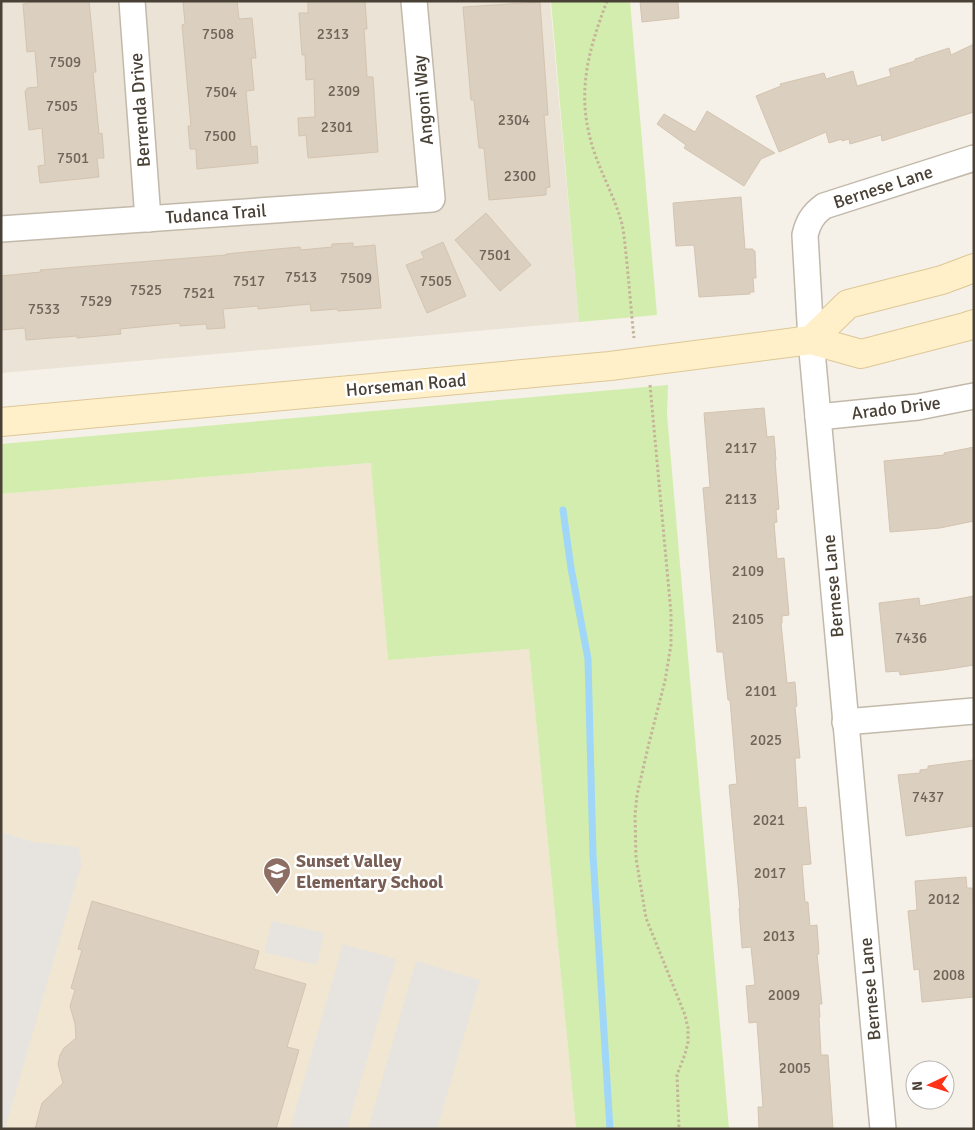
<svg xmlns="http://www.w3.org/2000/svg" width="975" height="1130" font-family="Signika,sans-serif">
<rect width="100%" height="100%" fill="#f6f1e8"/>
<polygon fill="#eae3d6" points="1,1 550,1 579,322 1,373"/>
<polygon fill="#f0e6d1" points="372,463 388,660 529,649 576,1129 1,1129 1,494"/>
<g fill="#d3edae">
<polygon points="551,1 630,1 657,315 579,322"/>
<polygon points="668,385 667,414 729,1129 576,1129 529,649 388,660 371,463 1,494 1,444"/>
</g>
<g fill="#e7e4e0">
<polygon points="1,832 33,842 78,847 82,862 5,1129 1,1129"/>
<polygon points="272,921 324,933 317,965 264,952"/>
<polygon points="343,944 396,959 347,1129 290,1129"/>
<polygon points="416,961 480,980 437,1129 368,1129"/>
</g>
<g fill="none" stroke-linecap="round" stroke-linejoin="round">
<polyline stroke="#a0d6f7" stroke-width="7" points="563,510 571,568 588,659 593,855 610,1129"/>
</g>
<g fill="#dbcfc0" stroke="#d4c4af">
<polygon points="29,1 89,1 96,72 93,72 99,134 102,133 104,158 97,158 99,177 40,183 38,166 45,165 42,128 29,130 25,91 27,90 27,88 38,87 35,51 27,52 23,4 29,3"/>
<polygon points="183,1 237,1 239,19 252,18 256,58 251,58 254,90 246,91 251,147 257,146 258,163 197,169 196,149 190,149 188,126 191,126 182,25 185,24"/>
<polygon points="308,1 365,1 367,29 364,29 367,77 373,77 378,152 308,158 306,135 299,136 298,118 315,117 314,79 306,80 305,55 302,55 299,13 308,13"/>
<polygon points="640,1 678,1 679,18 642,22"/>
<polygon points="540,2 548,115 544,115 550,187 546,188 546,195 489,200 484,148 479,148 474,100 471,100 463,7"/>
<polygon points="974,44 974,112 882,141 881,135 850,144 849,139 842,141 842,139 829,143 826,132 779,152 756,96 781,86 780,84 824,73 826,79 853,71 857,86 891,76 889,69 915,61 915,59 949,48 951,55"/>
<polygon points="707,111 775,153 761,159 744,186 684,148 686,145 657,124 664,114 695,132"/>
<polygon points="741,197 745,249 753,249 753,251 755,251 756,278 753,278 754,292 750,292 750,294 699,297 694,245 676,246 673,203"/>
<polygon points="486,213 531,265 500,291 455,240"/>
<polygon points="443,242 466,296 427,313 406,265 424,258 421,252"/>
<polygon points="353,243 353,247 375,245 381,308 338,311 337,309 311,311 310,304 258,309 258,306 223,309 225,328 207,329 206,324 180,326 180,323 120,329 121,334 77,338 77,336 26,340 25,328 1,330 1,276 41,272 40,270 226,255 226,254 277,249 300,247 301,250 332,247 332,244"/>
<polygon points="764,408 767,437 774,436 776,460 775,460 779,509 776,510 777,522 774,523 777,559 784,558 789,615 782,616 782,623 781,623 787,683 795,682 797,706 795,707 800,758 795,758 798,808 806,807 811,864 802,865 805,902 808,902 810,926 817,925 819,954 817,954 822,1004 819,1004 820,1017 819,1017 821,1055 828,1055 833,1129 759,1129 758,1107 763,1107 757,1022 749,1023 746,986 755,985 751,947 742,948 739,908 740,908 729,785 737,784 730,700 728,700 723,652 717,652 703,488 710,487 704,413"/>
<polygon points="974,447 974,521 940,528 890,532 884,461 944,455 944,453"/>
<polygon points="974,596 974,665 943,670 900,675 899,671 886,672 879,603 919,598 920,606"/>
<polygon points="974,760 974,826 906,836 898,775 920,773 920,770 928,769 928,766"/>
<polygon points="966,877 967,888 972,888 974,910 974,997 922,1002 919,969 914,970 908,911 917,910 915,881"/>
<polygon points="92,901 259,951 254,969 306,984 287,1047 299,1050 276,1129 35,1129 42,1103 63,1083 58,1064 60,1055 64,1048 76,1038 75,1024 70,1006 75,990 71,988 82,950 78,949"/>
</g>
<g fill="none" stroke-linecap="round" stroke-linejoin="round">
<g stroke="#c2b9aa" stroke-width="28">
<g id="street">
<polyline points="132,1 148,219"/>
<polyline points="1,229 432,199 414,1"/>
<polyline points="818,417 918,407 974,396"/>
<polyline points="845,722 974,711"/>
<path d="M883,1129L811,340L805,235C808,222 813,214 824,206L974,158"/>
</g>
</g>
<g stroke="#ddc796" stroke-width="30">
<g id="secondary">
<polyline points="811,340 848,304 942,280 974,268"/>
<polyline points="1,422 610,366 811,340 861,354 965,327 974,324"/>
</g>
</g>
<g stroke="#c5b49a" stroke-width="3" stroke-dasharray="2.5 2.5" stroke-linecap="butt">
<path d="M607,1C586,56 575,100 596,157C604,179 616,201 622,224C624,234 625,244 626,254C629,282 631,310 634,338"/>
<polyline points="650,385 671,613 671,645 665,681 649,743 637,795 635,815 636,858 646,918 685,1015 688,1028 688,1042 685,1054 677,1075 679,1129"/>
</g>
<use href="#street" stroke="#fff" stroke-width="25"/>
<use href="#secondary" stroke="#fff0c9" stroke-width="28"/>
</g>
<defs>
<g id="school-pin" transform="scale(1.4375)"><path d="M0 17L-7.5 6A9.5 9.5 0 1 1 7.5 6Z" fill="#8d6e63" stroke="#fff"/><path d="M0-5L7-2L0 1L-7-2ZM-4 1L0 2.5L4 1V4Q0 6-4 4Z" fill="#fff"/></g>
</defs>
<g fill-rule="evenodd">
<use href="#school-pin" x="277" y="871"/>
</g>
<g text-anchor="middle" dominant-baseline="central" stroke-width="5" stroke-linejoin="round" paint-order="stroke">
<g font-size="15" fill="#6e6458">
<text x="218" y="34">7508</text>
<text x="333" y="34">2313</text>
<text x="65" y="62">7509</text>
<text x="344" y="91">2309</text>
<text x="221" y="92">7504</text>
<text x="62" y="106">7505</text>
<text x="514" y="120">2304</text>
<text x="337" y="127">2301</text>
<text x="220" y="136">7500</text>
<text x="73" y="158">7501</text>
<text x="520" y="176">2300</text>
<text x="495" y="255">7501</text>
<text x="301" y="277">7513</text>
<text x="356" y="278">7509</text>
<text x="249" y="281">7517</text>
<text x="436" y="281">7505</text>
<text x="146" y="290">7525</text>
<text x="199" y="293">7521</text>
<text x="96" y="301">7529</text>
<text x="44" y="309">7533</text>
<text x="741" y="448">2117</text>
<text x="741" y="499">2113</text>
<text x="748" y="571">2109</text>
<text x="748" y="619">2105</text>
<text x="911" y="638">7436</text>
<text x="761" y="691">2101</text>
<text x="766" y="740">2025</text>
<text x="928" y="797">7437</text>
<text x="769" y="820">2021</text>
<text x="770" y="873">2017</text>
<text x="944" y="899">2012</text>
<text x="779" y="936">2013</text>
<text x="949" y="975">2008</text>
<text x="784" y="995">2009</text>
<text x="795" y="1068">2005</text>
</g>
<g font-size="18" fill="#4a4136" stroke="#fff">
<text transform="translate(423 100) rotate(-95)">Angoni Way</text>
<text transform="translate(140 110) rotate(-94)">Berrenda Drive</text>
<text transform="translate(883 187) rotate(-18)">Bernese Lane</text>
<text transform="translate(216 214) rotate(-4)">Tudanca Trail</text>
<text transform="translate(406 385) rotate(-5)">Horseman Road</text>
<text transform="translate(896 408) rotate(-7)">Arado Drive</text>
<text transform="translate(833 586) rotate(-95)">Bernese Lane</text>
<text transform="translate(870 989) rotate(-95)">Bernese Lane</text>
</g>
<g font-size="18" font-weight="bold" fill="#785e54" stroke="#fff" text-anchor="start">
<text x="296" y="861">Sunset Valley<tspan x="296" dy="21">Elementary School</tspan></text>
</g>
</g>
<rect width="975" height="1130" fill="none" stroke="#4a4136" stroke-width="5"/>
<g transform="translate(930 1085) rotate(266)"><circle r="24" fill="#ffffff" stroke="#b7b3af"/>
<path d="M0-4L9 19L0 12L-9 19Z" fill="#ff3116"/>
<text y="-8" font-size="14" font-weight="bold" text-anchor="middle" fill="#4a4136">N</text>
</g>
</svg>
